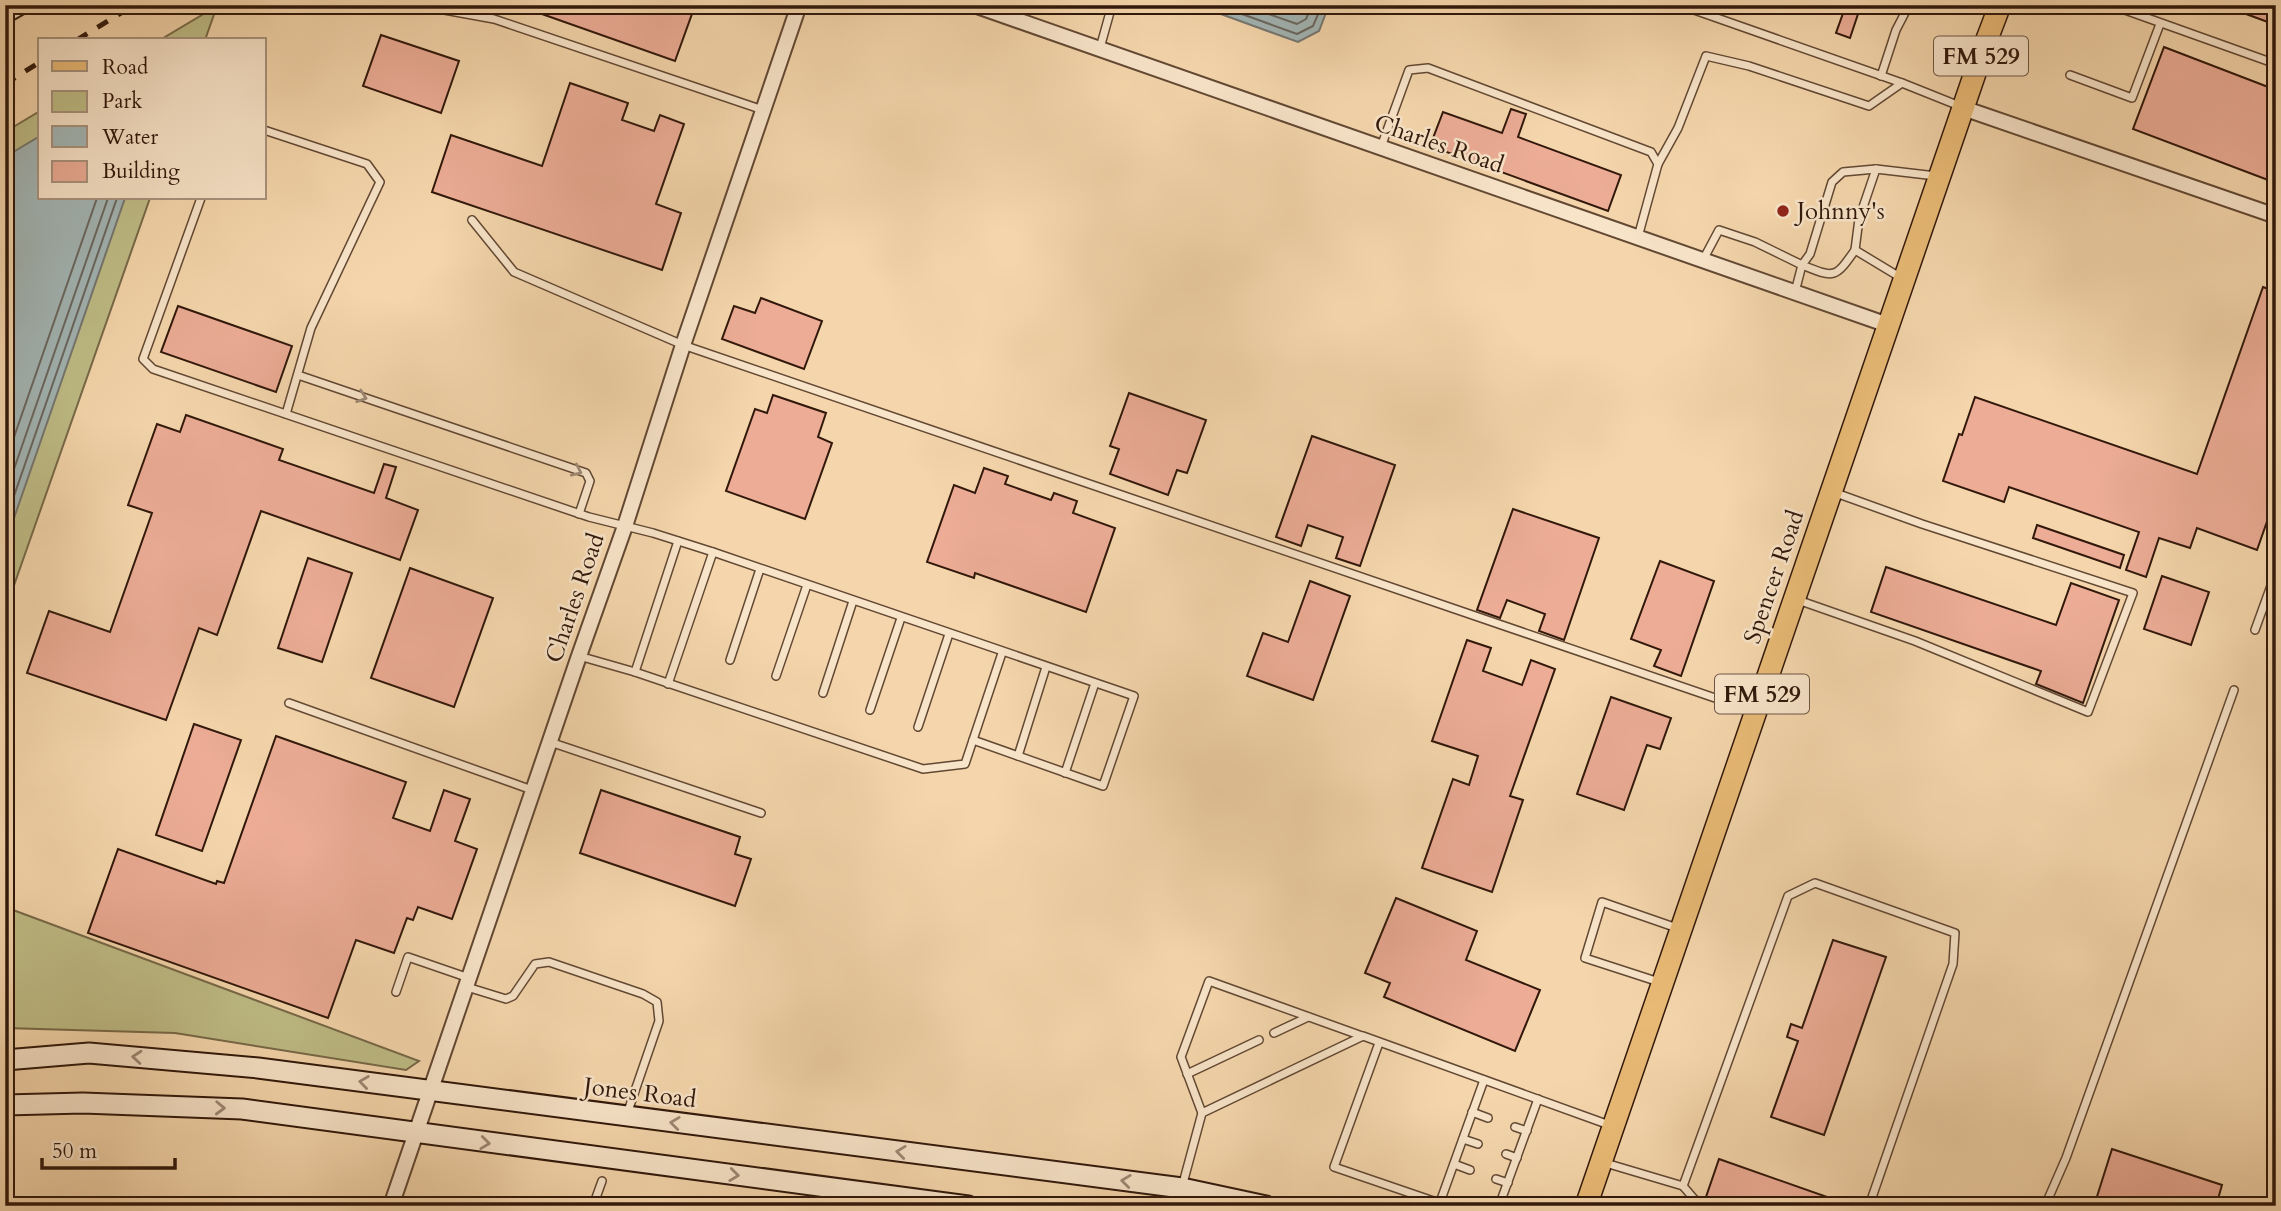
<svg xmlns="http://www.w3.org/2000/svg" width="2281" height="1211" font-family="Cardo,serif">
<rect width="100%" height="100%" fill="#f5d6ac"/>
<filter id="stains"><feTurbulence type="fractalNoise" baseFrequency=".00286" numOctaves="4"/><feColorMatrix values="0 0 0 0 .2 0 0 0 0 .09 0 0 0 0 .02 0 0 0 .5 -.17"/></filter>
<radialGradient id="worn" r=".72"><stop offset=".6" stop-color="#630" stop-opacity="0"/><stop offset="1" stop-color="#630" stop-opacity=".3"/></radialGradient>
<g fill="#bfbd87" stroke="#786a49" stroke-width="2">
<polygon points="217,6 205,40 160,40"/>
<polygon points="40,111 40,198 150,198 5,611 5,132"/>
<polygon points="5,907 419,1061 406,1070 175,1033 5,1028"/>
</g>
<g fill="#a2b6b6" stroke="#757772" stroke-width="2">
<polygon points="1196,5 1329,5 1319,31 1298,42"/>
<polygon points="40,136 40,198 125,198 5,544 5,157"/>
</g>
<g fill="none" stroke-linecap="round" stroke-linejoin="round">
<g stroke="#6a6760" stroke-width="2">
<polyline points="1217,5 1297,34 1313,26 1322,5"/>
<polyline points="1243,5 1297,24 1306,19 1312,5"/>
<polyline points="5,463 97,198"/>
<polyline points="5,495 108,198"/>
<polyline points="5,522 117,198"/>
</g>
</g>
<g fill="#ecac96" stroke="#31180b" stroke-width="2">
<polygon points="522,5 676,5 693,11 675,61 522,7"/>
<polygon points="1846,5 1861,5 1850,38 1836,33"/>
<polygon points="2227,5 2276,5 2276,25 2227,7"/>
<polygon points="381,35 459,61 441,113 363,86"/>
<polygon points="2164,47 2276,90 2276,183 2133,129"/>
<polygon points="570,83 628,103 622,120 654,131 660,115 684,124 656,204 681,213 662,270 432,192 451,135 542,166"/>
<polygon points="1511,109 1526,114 1518,137 1621,175 1608,211 1430,146 1443,112 1502,133"/>
<polygon points="2263,287 2276,292 2276,496 2257,550 2197,528 2190,548 2159,538 2146,577 2126,570 2139,532 2009,487 2004,502 1943,481 1959,434 1962,435 1975,397 2197,474"/>
<polygon points="761,298 822,321 804,369 722,339 734,306 755,313"/>
<polygon points="178,306 292,346 276,392 161,352"/>
<polygon points="1129,393 1206,420 1187,473 1177,470 1168,495 1110,474 1119,449 1110,446"/>
<polygon points="773,395 826,413 818,437 832,443 805,519 726,491 755,409 767,413"/>
<polygon points="186,415 283,449 279,460 374,493 384,464 396,467 386,498 418,510 400,560 261,511 217,635 199,628 166,720 27,673 49,611 110,632 152,513 128,505 157,424 180,432"/>
<polygon points="1312,436 1395,465 1360,566 1336,558 1343,537 1308,525 1301,546 1276,537"/>
<polygon points="984,468 1008,476 1005,484 1051,500 1054,493 1077,501 1073,513 1115,528 1086,612 975,573 974,578 927,562 954,485 975,493"/>
<polygon points="1513,509 1599,538 1564,640 1539,631 1545,614 1507,600 1500,618 1477,610"/>
<polygon points="2037,525 2124,555 2120,568 2033,538"/>
<polygon points="308,558 352,573 322,662 278,648"/>
<polygon points="1660,561 1714,581 1681,676 1654,666 1661,650 1631,639"/>
<polygon points="1886,567 2056,625 2071,583 2119,600 2083,703 2036,684 2041,671 1871,612"/>
<polygon points="410,568 493,598 454,707 371,678"/>
<polygon points="2162,576 2209,592 2191,645 2144,629"/>
<polygon points="1310,581 1350,596 1313,700 1247,676 1263,633 1288,642"/>
<polygon points="1467,640 1491,648 1483,671 1522,685 1531,660 1555,669 1510,796 1523,800 1492,892 1422,868 1453,779 1469,785 1478,756 1432,741"/>
<polygon points="1611,697 1671,718 1660,749 1647,745 1624,810 1577,794"/>
<polygon points="194,724 241,740 202,851 156,835"/>
<polygon points="276,736 406,782 393,818 430,831 444,790 470,799 455,841 477,849 452,919 418,907 413,920 407,918 394,953 356,940 328,1018 88,933 118,849 216,884 217,881 224,883"/>
<polygon points="601,790 740,837 735,854 751,859 735,906 580,853"/>
<polygon points="1396,898 1477,931 1466,960 1540,990 1515,1051 1384,997 1390,983 1365,973"/>
<polygon points="1833,940 1886,957 1824,1135 1771,1117 1798,1041 1787,1037 1791,1024 1802,1028"/>
<polygon points="2112,1149 2222,1185 2216,1206 2094,1206"/>
<polygon points="1719,1159 1847,1204 1847,1206 1731,1206 1706,1197"/>
</g>
<g fill="none" stroke-linecap="round" stroke-linejoin="round">
<g stroke="#624833" stroke-width="10">
<g id="lane">
<polyline points="1680,5 1902,83"/>
<polyline points="2111,5 2276,64"/>
<polyline points="439,9 494,19 763,110"/>
<polyline points="1100,48 1112,5"/>
<polyline points="2070,75 2132,98 2160,24"/>
<polyline points="1881,76 1896,30 1909,5"/>
<polyline points="264,130 367,164 380,182 311,328 286,414"/>
<polyline points="1381,147 1409,70 1428,68 1651,152 1658,164 1638,237"/>
<polyline points="1658,164 1678,128 1706,56 1749,66 1869,106 1902,83 1962,107"/>
<polyline points="201,198 143,359 153,369 589,517 653,533 713,552 1134,696 1103,786 973,740 965,764 923,769 635,672 579,656"/>
<polyline points="472,220 514,272 683,345 1753,711"/>
<path d="M1855,250C1835,279 1834,278 1802,265L1810,254L1832,182L1843,172L1876,169"/>
<polyline points="1703,260 1719,230 1755,242 1802,265 1795,292"/>
<polyline points="1903,279 1855,250 1859,219 1876,169 1936,176"/>
<polyline points="298,375 586,473 590,481 579,514"/>
<polyline points="1795,599 1915,641 2088,712 2133,593 1922,524 1833,492"/>
<polyline points="2255,630 2276,572"/>
<polyline points="730,660 760,569"/>
<polyline points="635,672 678,541"/>
<polyline points="776,676 807,585"/>
<polyline points="668,684 713,552"/>
<polyline points="823,693 853,601"/>
<polyline points="289,703 532,790"/>
<polyline points="870,710 901,618"/>
<polyline points="918,727 949,634"/>
<polyline points="973,740 1002,653"/>
<polyline points="550,742 761,813"/>
<polyline points="1018,756 1046,667"/>
<polyline points="1065,773 1095,683"/>
<polyline points="1659,982 1585,958 1602,902 1677,928"/>
<polyline points="467,987 506,999 513,996 535,964 549,962 643,994 657,1002 659,1021 627,1114"/>
<polyline points="396,992 408,957 469,978"/>
<polyline points="1274,1033 1308,1017"/>
<polyline points="1379,1043 1334,1167 1448,1206"/>
<polyline points="1187,1074 1259,1040"/>
<polyline points="1472,1112 1488,1118"/>
<polyline points="1202,1113 1181,1057 1209,981 1362,1036"/>
<polyline points="1515,1127 1527,1131"/>
<polyline points="1463,1139 1478,1144"/>
<polyline points="1506,1154 1517,1158"/>
<polyline points="1602,1162 1683,1186 1788,896 1815,883 1955,933 1953,964 1869,1206"/>
<polyline points="1454,1164 1470,1170"/>
<polyline points="1496,1179 1508,1183"/>
<polyline points="1683,1186 1695,1200 1713,1206"/>
<polyline points="1182,1187 1202,1113 1363,1036 1612,1126"/>
<polyline points="1439,1205 1484,1080"/>
<polyline points="593,1206 602,1181"/>
<polyline points="1499,1206 1538,1099"/>
<polyline points="2045,1206 2066,1158 2234,690"/>
</g>
</g>
<g stroke="#624833" stroke-width="18">
<g id="street">
<polyline points="974,5 1888,325"/>
<polyline points="1963,108 2276,216"/>
<polyline points="391,1206 579,656 625,526 683,345 799,5"/>
</g>
</g>
<g stroke="#31180b" stroke-width="23">
<g id="secondary">
<polyline points="5,13 19,5"/>
<polyline points="5,1060 89,1053 258,1068 1182,1188 1266,1206"/>
<polyline points="5,1105 83,1103 242,1109 968,1206"/>
</g>
</g>
<g stroke="#31180b" stroke-width="24">
<polyline id="primary" points="1586,1206 1984,47 2000,5"/>
</g>
<use href="#lane" stroke="#f8e4c9" stroke-width="7"/>
<use href="#street" stroke="#f8e4c9" stroke-width="14"/>
<use href="#secondary" stroke="#f8e4c9" stroke-width="19"/>
<use href="#primary" stroke="#eabb76" stroke-width="21"/>
<g stroke="#31180b" stroke-width="5" stroke-dasharray="12 12" stroke-linecap="butt">
<polyline points="77,40 134,5"/>
<polyline points="5,84 40,62"/>
</g>
</g>
<defs><path id="oneway-chevron" d="M-2-3.5L2.5 0L-2 3.5" fill="none" stroke-width="1.6" stroke-linecap="round" stroke-linejoin="round" transform="scale(1.75)"/></defs>
<g stroke="#9e8874">
<use href="#oneway-chevron" transform="translate(362 397) rotate(19)"/>
<use href="#oneway-chevron" transform="translate(577 471) rotate(25)"/>
<use href="#oneway-chevron" transform="translate(137 1057) rotate(-175)"/>
<use href="#oneway-chevron" transform="translate(364 1082) rotate(-172)"/>
<use href="#oneway-chevron" transform="translate(220 1108) rotate(2)"/>
<use href="#oneway-chevron" transform="translate(675 1123) rotate(-173)"/>
<use href="#oneway-chevron" transform="translate(485 1143) rotate(7)"/>
<use href="#oneway-chevron" transform="translate(901 1152) rotate(-173)"/>
<use href="#oneway-chevron" transform="translate(734 1175) rotate(7)"/>
<use href="#oneway-chevron" transform="translate(1126 1181) rotate(-173)"/>
</g>
<circle fill="#8f2418" stroke="#f8e4c9" stroke-width="2.5" cx="1783" cy="211" r="7"/>
<g text-anchor="middle" dominant-baseline="central" stroke-width="5" stroke-linejoin="round" paint-order="stroke">
<g fill="#f8e4c9" stroke="#6d5544" stroke-width="2">
<rect x="1934" y="36.5" width="94" height="39" rx="5"/>
<rect x="1715" y="674.5" width="94" height="39" rx="5"/>
</g>
<g font-size="23" font-weight="bold" fill="#31180b">
<text x="1981" y="56">FM 529</text>
<text x="1762" y="694">FM 529</text>
</g>
<g font-size="24" fill="#31180b" stroke="#f8e4c9">
<text transform="translate(1439 144) rotate(19)">Charles Road</text>
<text transform="translate(1774 577) rotate(-71)">Spencer Road</text>
<text transform="translate(575 598) rotate(-71)">Charles Road</text>
<text transform="translate(640 1093) rotate(7)">Jones Road</text>
</g>
<g font-size="24" fill="#31180b" stroke="#f8e4c9" text-anchor="start">
<text x="1797" y="211">Johnny's</text>
</g>
</g>
<rect width="2281" height="1211" fill="none" stroke="#f5d6ac" stroke-width="28"/>
<rect x="7" y="7" width="2267" height="1197" fill="none" stroke="#31180b" stroke-width="3.5"/>
<rect x="14" y="14" width="2253" height="1183" fill="none" stroke="#31180b" stroke-width="2"/>
<rect x="38" y="38" width="228" height="161" fill="#f8e4c9" stroke="#a8927d" stroke-width="2"/>
<rect x="52" y="61" width="35" height="10" fill="#eabb76" stroke="#a8927d" stroke-width="2"/>
<text x="102" y="74" font-size="21" fill="#31180b">Road</text>
<rect x="52" y="91" width="35" height="21" fill="#bfbd87" stroke="#a8927d" stroke-width="2"/>
<text x="102" y="108" font-size="21" fill="#31180b">Park</text>
<rect x="52" y="126" width="35" height="21" fill="#a2b6b6" stroke="#a8927d" stroke-width="2"/>
<text x="102" y="144" font-size="21" fill="#31180b">Water</text>
<rect x="52" y="161" width="35" height="21" fill="#ecac96" stroke="#a8927d" stroke-width="2"/>
<text x="102" y="178" font-size="21" fill="#31180b">Building</text>
<path d="M42 1158v10h133v-10" fill="none" stroke="#31180b" stroke-width="3.5"/>
<text x="52" y="1158" font-size="21" fill="#31180b" stroke="#f8e4c9" stroke-width="5" paint-order="stroke">50 m</text>
<rect width="100%" height="100%" filter="url(#stains)"/>
<rect width="100%" height="100%" fill="url(#worn)"/>
</svg>
